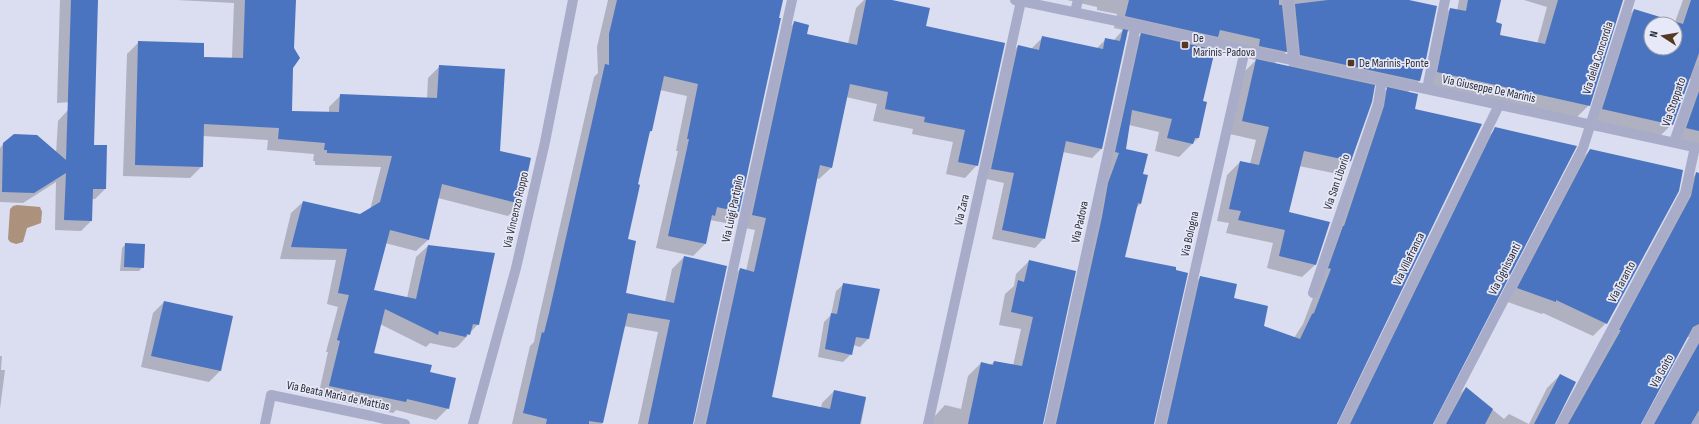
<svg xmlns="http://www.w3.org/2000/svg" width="1699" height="424" font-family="'Sofia Sans Condensed',sans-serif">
<rect width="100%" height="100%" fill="#dbddf0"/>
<polygon fill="#ac917c" points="17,205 40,207 42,212 41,223 27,228 23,242 16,244 10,242 8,239 10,209 13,206"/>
<g fill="#0003" fill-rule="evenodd">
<polygon points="60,0 97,0 84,101 57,103"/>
<polygon points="177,0 295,0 291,112 329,113 329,107 341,95 427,99 428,78 440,66 499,151 530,158 520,204 508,216 438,198 428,240 416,251 385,243 373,291 407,298 416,257 428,246 478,324 458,346 454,348 430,343 426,347 380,324 372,354 429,373 448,408 436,420 396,410 393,413 318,397 328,352 326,352 338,307 327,304 336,260 280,259 291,213 303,202 360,215 370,210 381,167 315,165 315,161 313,161 314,154 267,150 268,140 203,136 202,166 190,178 123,176 127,54 139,42 203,58 232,58 234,3"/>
<polygon points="608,0 782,0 738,211 726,223 710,220 705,244 693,256 656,248 678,151 676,151 687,96 660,90 651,131 648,134 627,239 625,293 665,302 672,269 684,257 692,424 638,424 658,332 624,326 602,424 512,424 530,346 534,342 537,326 594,77 598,73 597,47"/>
<polygon points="864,0 887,0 925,27 1004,43 977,165 965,178 946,174 953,142 912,134 913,129 873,121 877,104 846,97 832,167 819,179 816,178 771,397 821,408 822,403 834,391 866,398 861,424 697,424 728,282 740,269 746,271 755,230 740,227 782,35 794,23 805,35 848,44 856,8"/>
<path d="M1067,0H1408L1423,69L1421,71L1419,81L1407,93L1336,424H1157L1188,289L1201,277L1233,299L1263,327L1294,338L1303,324L1319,282L1375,101L1388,88L1373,85L1351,161L1338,174L1299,166L1288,212L1315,265L1302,277L1267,268L1273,243L1226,233L1229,223L1217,221L1227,175L1240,162L1250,164L1256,140L1230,134L1243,73L1256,60L1248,58L1249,51L1212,42L1206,49L1198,138L1179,157L1155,151L1159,132L1129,125L1125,149L1142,175L1140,204L1135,209L1124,258L1153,424H1046L1128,47L1141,34L1127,31L1101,149L1092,158L1063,152L1044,238L1035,248L992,239L1004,183L982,178L1009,56L1018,46L1032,49L1033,47L1043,37L1096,49L1106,39L1113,41L1123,30L1114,28L1117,14L1097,10V7ZM1287,51L1289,67L1274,64Z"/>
<polygon points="1459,0 1500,0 1495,23 1498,35 1537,44 1547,7 1524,0 1623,0 1589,105 1576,118 1425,85 1437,22 1450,9 1457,11"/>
<path d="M1683,0H1699V146L1674,141L1692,80L1689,78L1672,124L1659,137L1590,122L1621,23L1634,10L1675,22ZM1651,24H1675V48H1651Z"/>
<polygon points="68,110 93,146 105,189 95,199 92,199 91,221 81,231 55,230 56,182 23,203 0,202 0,148 4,143 56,154 58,121"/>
<polygon points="1496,129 1432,424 1344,424 1483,141"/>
<polygon points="1590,150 1606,323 1593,336 1543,313 1542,314 1505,301 1577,163"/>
<polygon points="1696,174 1699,174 1699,424 1650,424 1690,337 1687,337 1640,424 1563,424 1684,186"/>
<polygon points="126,244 143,267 139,271 120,271 122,248"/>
<polygon points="1029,261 1042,424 931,424 933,418 945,405 961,409 968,376 981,363 990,365 994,362 1013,366 1021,329 999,325 1005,294 1014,286 1016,274"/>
<polygon points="844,284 878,290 868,339 860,347 853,345 851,354 843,362 818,357 824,322 831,315 836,291"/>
<polygon points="164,302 232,317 220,371 209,382 141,367 153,313"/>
<polygon points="0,356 2,356 1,370 5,370 0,409"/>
<polygon points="1560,375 1554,424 1441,424 1453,401 1466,388 1504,419 1509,414 1529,424 1547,388"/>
</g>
<g fill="#4a74bf" fill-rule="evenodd">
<polygon points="71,0 98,0 94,145 107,145 106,189 93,189 92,221 64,220 66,173 34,193 2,192 3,143 14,134 37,135 66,160"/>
<polygon points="245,0 296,0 294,48 300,58 293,68 292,111 339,112 340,94 437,98 439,65 505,69 500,151 531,158 521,204 442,184 429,240 390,230 374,290 416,299 428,245 495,253 479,325 473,324 470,335 467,334 466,337 439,331 438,335 385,309 374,353 432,365 430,372 456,378 449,409 407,399 406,402 329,386 340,341 337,340 349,295 338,293 347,249 291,247 303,201 360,214 380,202 392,156 327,153 327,150 324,150 325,143 278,139 279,128 204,124 203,167 135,165 138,41 204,43 204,57 243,58"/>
<polygon points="617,0 783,0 779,18 781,18 739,212 717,207 715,216 712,215 706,244 668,236 689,139 687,139 698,84 664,76 652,131 650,131 638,184 640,185 628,239 636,241 626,293 674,303 684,256 727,266 693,424 648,424 670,320 628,313 603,423 589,421 589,424 546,424 547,419 523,413 542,332 544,333 549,313 605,64 609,65 609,34"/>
<polygon points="866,0 892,0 930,8 926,26 1005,43 978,166 958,162 965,130 924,122 925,117 885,109 888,92 850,84 832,168 820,165 772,397 830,409 834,390 866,397 860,424 706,424 740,268 754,272 766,218 752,215 794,21 809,25 807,34 857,45"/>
<polygon points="1129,0 1279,0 1279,5 1282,5 1287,52 1259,46 1260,39 1220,30 1218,37 1125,16"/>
<polygon points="1328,0 1409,0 1437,6 1424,69 1423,69 1420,81 1300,55 1295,4"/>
<polygon points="1468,0 1501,0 1496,22 1502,24 1500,35 1545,44 1558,0 1623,0 1590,106 1437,72 1450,8 1466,11"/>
<path d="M1691,0H1699V53L1673,125L1602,109L1634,9L1683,24ZM1651,24H1675V48H1651Z"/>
<polygon points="1123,29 1128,30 1102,149 1066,141 1045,239 1002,230 1014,173 991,169 1018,45 1039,50 1042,36 1103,49 1105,38 1120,41"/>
<polygon points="1141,33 1215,50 1203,101 1207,102 1199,138 1195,138 1193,144 1167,138 1172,119 1132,110 1126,149 1148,154 1143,174 1148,175 1141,204 1138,203 1125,257 1176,267 1176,270 1188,273 1154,424 1056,424 1102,217 1108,183 1119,153 1115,152"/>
<polygon points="1256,59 1375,85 1372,102 1351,161 1304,151 1289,212 1330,222 1316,265 1279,256 1285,230 1238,220 1241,211 1229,209 1240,161 1259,165 1269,127 1242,121"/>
<polygon points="1387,87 1418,94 1415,109 1482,124 1337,424 1167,424 1200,276 1237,284 1234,298 1268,306 1264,326 1300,339 1312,314 1314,313 1331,269 1328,268 1343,226 1344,226 1384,106"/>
<polygon points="1699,91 1699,131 1686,128"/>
<polygon points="1495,127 1577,146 1433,424 1350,424"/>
<polygon points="1590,149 1683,170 1679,191 1607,324 1556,300 1556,302 1517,288"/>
<polygon points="1696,172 1699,173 1699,324 1693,327 1641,424 1568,424 1621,330 1619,330 1691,196"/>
<polygon points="125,243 145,244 144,268 124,267"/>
<polygon points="1029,260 1076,271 1043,424 968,424 981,362 993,365 994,361 1022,366 1033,317 1011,312 1018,280 1024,282"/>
<polygon points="843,283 880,289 869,339 856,337 852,355 825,349 831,313 837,314"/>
<polygon points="164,301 233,316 221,371 151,356"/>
<polygon points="1699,343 1699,410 1691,424 1654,424"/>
<polygon points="1560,374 1576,382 1555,424 1534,424"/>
<polygon points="1466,387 1493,409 1485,424 1446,424"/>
</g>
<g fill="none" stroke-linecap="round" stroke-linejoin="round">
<g stroke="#a8acc8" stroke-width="10">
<polyline points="1288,0 1294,60"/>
<polyline points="1075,12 1078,0"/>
<polyline points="1427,89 1445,0"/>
<polyline points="1674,142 1699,71"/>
<polyline points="1313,293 1378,104 1382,79"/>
<polyline points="265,424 271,395 372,416 405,424"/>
<polyline points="473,424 516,268 545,142 573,0"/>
<polyline points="699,424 792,0"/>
<polyline points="928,424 1021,1"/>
<polyline points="1049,424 1136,25"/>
<polyline points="1160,424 1245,50"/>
<polyline points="1343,424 1499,105"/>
<polyline points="1439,424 1583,148 1630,0"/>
<polyline points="1561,424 1685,193 1695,147"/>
<polyline points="1647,424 1699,330"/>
<polyline points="1697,424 1699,421"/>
</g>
<polyline stroke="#a8acc8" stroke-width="10" points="1015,0 1136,25 1245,50 1699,148"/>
</g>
<g fill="#543820" stroke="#e7e8f8" stroke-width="1.5">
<rect x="1181" y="41" width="8" height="8" rx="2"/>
<rect x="1347" y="59" width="8" height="8" rx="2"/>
</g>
<g text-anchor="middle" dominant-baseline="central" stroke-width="3.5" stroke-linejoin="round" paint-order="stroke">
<g font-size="12" fill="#282c35" stroke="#e7e8f8" text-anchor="start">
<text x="1193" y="38">De<tspan x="1193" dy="14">Marinis-Padova</tspan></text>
<text x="1359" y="63">De Marinis-Ponte</text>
</g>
<g font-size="12" fill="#282c35" stroke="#e7e8f8">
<text transform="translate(1598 58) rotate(-72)">Via della Concordia</text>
<text transform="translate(1489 89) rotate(12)">Via Giuseppe De Marinis</text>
<text transform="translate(1674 102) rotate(-71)">Via Stoppato</text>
<text transform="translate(1337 182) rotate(-71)">Via San Liborio</text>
<text transform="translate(733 209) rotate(-78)">Via Luigi Partipilo</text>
<text transform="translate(516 210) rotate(-77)">Via Vincenzo Roppo</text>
<text transform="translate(962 210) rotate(-77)">Via Zara</text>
<text transform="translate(1080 222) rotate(-78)">Via Padova</text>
<text transform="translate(1190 234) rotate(-77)">Via Bologna</text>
<text transform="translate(1409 259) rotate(-64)">Via Villafranca</text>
<text transform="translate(1505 269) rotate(-63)">Via Ognissanti</text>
<text transform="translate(1622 282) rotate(-62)">Via Taranto</text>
<text transform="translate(1662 371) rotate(-61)">Via Goito</text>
<text transform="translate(338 396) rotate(12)">Via Beata Maria de Mattias</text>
</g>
</g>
<g transform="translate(1663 36) rotate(282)"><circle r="19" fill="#e7e8f8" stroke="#9b9daa"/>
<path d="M0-3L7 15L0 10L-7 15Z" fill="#543820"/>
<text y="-6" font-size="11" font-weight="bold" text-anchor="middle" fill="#282c35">N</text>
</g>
</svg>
